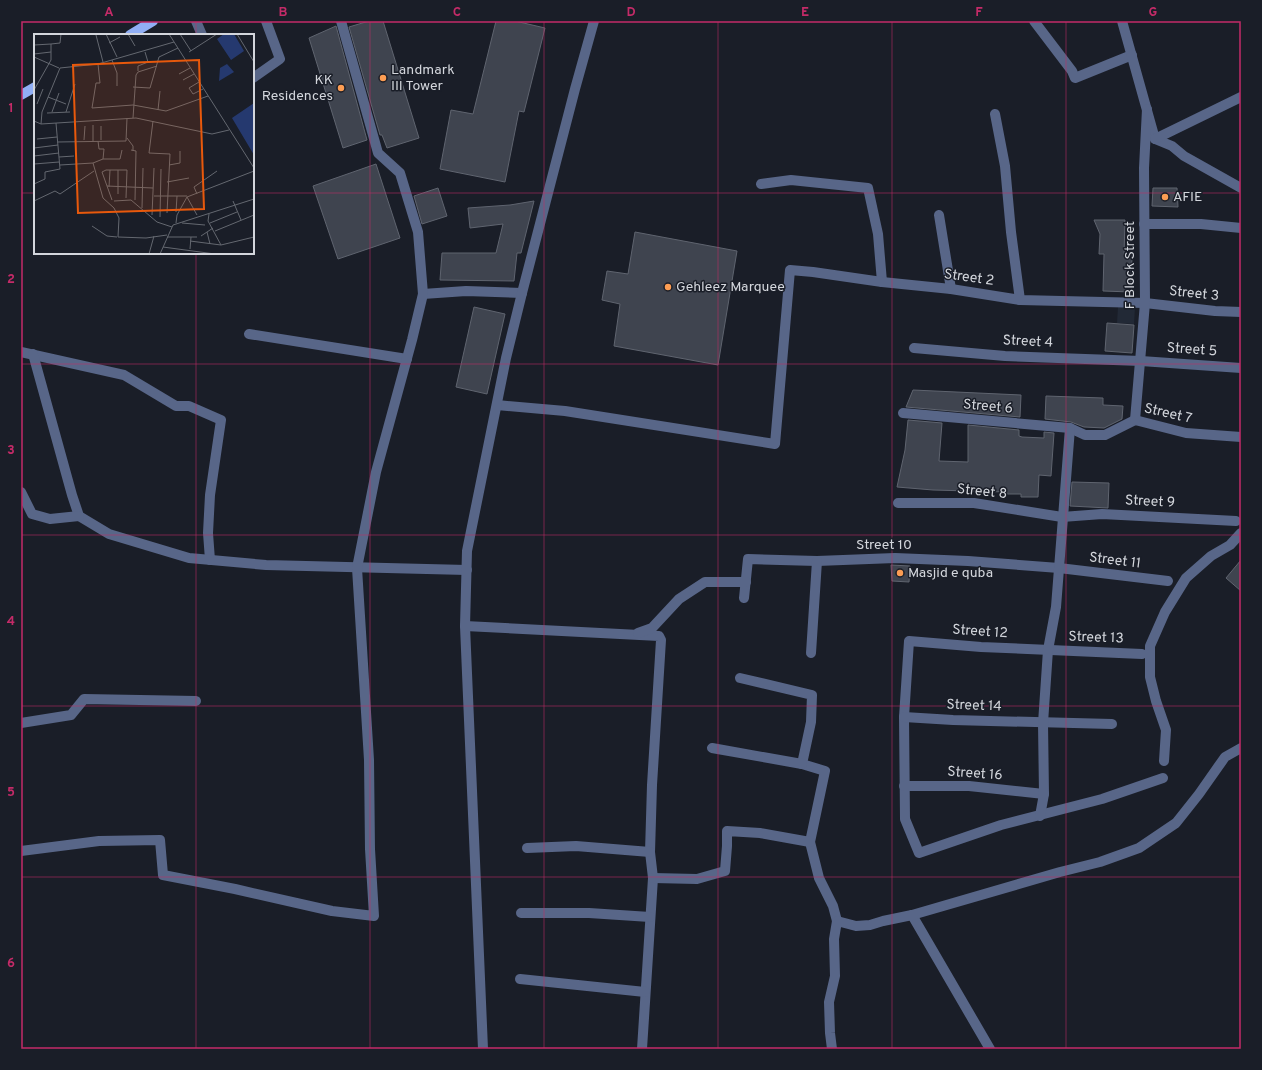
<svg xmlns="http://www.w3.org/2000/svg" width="1262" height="1070" font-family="Overpass,sans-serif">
<rect width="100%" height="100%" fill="#1a1e28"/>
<polygon fill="#222936" points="1118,307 1135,307 1134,324 1117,323"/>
<g fill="#3f444f" stroke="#5f646f">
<polygon points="369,21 383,21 419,138 387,148 382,135 380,135 349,27"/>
<polygon points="496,21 515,21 545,28 524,112 519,111 505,182 440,169 451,110 473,114"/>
<polygon points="336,26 367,140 343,148 309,38"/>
<polygon points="376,164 400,238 338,259 313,186"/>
<polygon points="438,188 447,216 422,224 414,196"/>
<polygon points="1153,188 1177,188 1178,207 1152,206"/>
<polygon points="534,201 521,253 517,253 514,281 440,280 442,253 496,253 503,224 470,228 468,208 510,205"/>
<polygon points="1094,220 1125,220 1124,255 1132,255 1131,292 1103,291 1104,254 1099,254 1100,234"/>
<polygon points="635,232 737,251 718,365 614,346 620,304 602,300 607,271 628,274"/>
<polygon points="474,307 505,314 487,394 456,387"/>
<polygon points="1107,323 1134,325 1132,353 1105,351"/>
<polygon points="913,390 1021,395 1020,417 906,407"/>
<polygon points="1046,396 1103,398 1103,405 1123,406 1122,419 1104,428 1084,427 1071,422 1045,419"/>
<polygon points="908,420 942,423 939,461 968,462 968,425 1019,430 1019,436 1022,437 1044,438 1044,432 1054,433 1051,476 1039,475 1038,497 1021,497 1021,494 1006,494 1006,492 933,490 897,487 905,450"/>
<polygon points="1072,482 1109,483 1108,508 1070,506"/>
<polygon points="1241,560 1241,591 1226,578"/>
<polygon points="891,565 910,566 909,582 892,581"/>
</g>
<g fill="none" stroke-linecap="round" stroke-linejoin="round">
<g stroke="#586688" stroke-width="10">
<polyline points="196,21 202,35"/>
<polyline points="1034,21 1072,71 1075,78 1132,55"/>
<polyline points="1122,21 1155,139 1172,146 1184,156 1241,188"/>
<polyline points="253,78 280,59 266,21"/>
<polyline points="995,114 1005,166 1011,232 1020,300"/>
<polyline points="1155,139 1241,97"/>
<polyline points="761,184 791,180 868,188 878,234 882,282"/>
<polyline points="939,215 951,289"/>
<polyline points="1144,224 1201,224 1241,228"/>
<polyline points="423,294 466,291 522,293"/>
<polyline points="249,334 407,359"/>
<polyline points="914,348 1005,356 1141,361 1241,368"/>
<polyline points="21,352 124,375 176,406 189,406 221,420 210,495 208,533 210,560"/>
<polyline points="33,354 72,495 79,516 109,534 189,558 266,565 467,570"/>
<polyline points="497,405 565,411 775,444 790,270 813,272 882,282 951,289 1020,300 1145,303 1215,311 1241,312"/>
<polyline points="903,413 1070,428 1085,435 1105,435 1135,420 1186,433 1241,437"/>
<polyline points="1135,420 1145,303 1144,168 1147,109"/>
<polyline points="21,492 32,514 50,519 79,516"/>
<polyline points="898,503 974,503 1062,517 1102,514 1236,521"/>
<polyline points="744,598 748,559 817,561 895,558 968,561 1059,568 1168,581"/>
<polyline points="465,626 659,636 661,640 652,785 650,852 653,878 642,1049"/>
<polyline points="638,633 652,628 679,599 705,582 746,582"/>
<polyline points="811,653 817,561"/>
<polyline points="1142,654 981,647 909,641 904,717 905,819 919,853 1001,825 1102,799 1163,778"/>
<polyline points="740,678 812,695 811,722 802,764 825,771 810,842 819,878 833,906 837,921"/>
<polyline points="904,717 953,720 1112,724"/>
<polyline points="21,723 71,715 84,699 196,701"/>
<polyline points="712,748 802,764"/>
<polyline points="1164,761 1166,730 1156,701 1150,677 1150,646 1165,612 1186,578 1211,556 1230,545 1241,533"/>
<polyline points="904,786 969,786 1044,794"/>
<polyline points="1040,816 1044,794 1043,723 1048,650 1056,607 1070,428"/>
<polyline points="527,848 576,846 650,852"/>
<polyline points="21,851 99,841 160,840 163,875 235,889 332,911 374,916 370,849 369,760 357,568 376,472 412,340 423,294 418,232 400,173 378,153 341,21"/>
<polyline points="653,878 697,879 725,871 727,846 727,831 760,833 810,842"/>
<polyline points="521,913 589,913 650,917"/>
<polyline points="912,915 990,1049"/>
<polyline points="520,979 645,992"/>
<polyline points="483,1049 465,626 467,551 506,358 522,293 575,89 594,21"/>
<polyline points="832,1049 830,1033 829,1002 835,976 834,939 837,921 856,926 870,925 883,921 912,915 1060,872 1100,862 1139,848 1176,823 1199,794 1225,757 1241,748"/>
</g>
<g stroke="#91aff5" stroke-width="10">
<polyline points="130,35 153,21"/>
<polyline points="21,95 35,87"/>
</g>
</g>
<path fill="none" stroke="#c42b68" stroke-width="1" stroke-opacity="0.55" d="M196,21V35M370,21V1049M544,21V1049M718,21V1049M892,21V1049M1066,21V1049M21,193H35M253,193H1241M196,253V1049M21,364H1241M21,535H1241M21,706H1241M21,877H1241"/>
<g fill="#fc9d53" stroke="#1a1e28" stroke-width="1.5">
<circle cx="383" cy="78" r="4"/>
<circle cx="341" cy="88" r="4"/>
<circle cx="1165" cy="197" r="4"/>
<circle cx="668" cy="287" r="4"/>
<circle cx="900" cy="573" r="4"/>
</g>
<g text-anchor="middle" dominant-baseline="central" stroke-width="3" stroke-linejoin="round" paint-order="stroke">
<g font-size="14" fill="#d3d6dc" stroke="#1a1e28" text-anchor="start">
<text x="391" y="70">Landmark<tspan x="391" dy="16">III Tower</tspan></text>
<text x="333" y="80" text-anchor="end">KK<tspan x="333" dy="16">Residences</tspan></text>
<text x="1173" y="197">AFIE</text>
<text x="676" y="287">Gehleez Marquee</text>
<text x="908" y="573">Masjid e quba</text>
</g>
<g font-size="14" fill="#d3d6dc" stroke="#1a1e28">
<text transform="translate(1130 265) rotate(-90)">F Block Street</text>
<text transform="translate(969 278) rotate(8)">Street 2</text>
<text transform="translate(1194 294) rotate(6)">Street 3</text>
<text transform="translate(1028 342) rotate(3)">Street 4</text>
<text transform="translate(1192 350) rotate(4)">Street 5</text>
<text transform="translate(988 407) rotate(5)">Street 6</text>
<text transform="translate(1168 414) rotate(13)">Street 7</text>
<text transform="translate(982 492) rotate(6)">Street 8</text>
<text transform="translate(1150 502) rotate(3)">Street 9</text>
<text x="884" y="545">Street 10</text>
<text transform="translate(1115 561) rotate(7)">Street 11</text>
<text transform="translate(980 632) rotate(4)">Street 12</text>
<text transform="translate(1096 638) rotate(2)">Street 13</text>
<text transform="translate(974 706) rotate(2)">Street 14</text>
<text transform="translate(975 774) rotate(4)">Street 16</text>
</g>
</g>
<g transform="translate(34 34)">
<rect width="220" height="220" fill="#1a1e28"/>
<path d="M190,0H200L210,17L197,26L183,5ZM193,30L200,38L185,47L186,34ZM220,69V121L198,84Z" fill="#25396f"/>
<path fill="none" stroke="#646870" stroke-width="1" d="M72,0L83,23M94,0L101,12M135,0L220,134M146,0L157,17M203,0L220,28M62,1L69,28M75,9L86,3M0,11L17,10M155,18L183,0M0,20L17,18M0,23L25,34M78,26L83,39V52M64,30L66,49H62L58,74L99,71L132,77L174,62M104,37V32L114,28L111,18M145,40L156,34M149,46L160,40M165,48L155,54L159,60L169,55M99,53L116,54L125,23L144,14M0,56L17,26V10L26,9L27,0M14,63L32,70M3,70L9,55M124,76L126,57M18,78L25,59M32,78L41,50M13,79L36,78M99,84L102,41L104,38L123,32M0,87L7,90L102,84L178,100L195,96M119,87L115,119L136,120L133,179M7,90L8,78L26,34L64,30L140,8M59,91V107M67,92V106M93,104L99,112V117M3,105L23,103M50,106L51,92M64,107L65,115H70L69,125M23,108L92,107L93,84M0,114L24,111M97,116L102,117L101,166M0,122L25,119M25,123L40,122M59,129L69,125H86L88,116M0,130L25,128M26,131L59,129L69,164L80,174L85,184L84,203L112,204L133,201M135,131L146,129V117M84,136V160M133,148L155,144M0,150L11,145V138L26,135L22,89M73,152L119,154M75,153L76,136M163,160L160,153L183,137M120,162H153M153,163L163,181M78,166L68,138L72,136H93L92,164M0,167L21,157L26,160L60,137M80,167L97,166L123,188L138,193M199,167L207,186M108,174L109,134M142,178L143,162M175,180L174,187L187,211M118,181L120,134M126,183L127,135M142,189L143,181L153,163L220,137M148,189L171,191M176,189L203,178M58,192L73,202L83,203M181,197L220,181M173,198L176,210M167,202L179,194M133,203H163M156,207L187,211L220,203M129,213L181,220M156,215L157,203M115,220L120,202M126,220L139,191L220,165"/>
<path fill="#e8590c" fill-opacity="0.15" stroke="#e8590c" stroke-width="2" d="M165,26L170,175L44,179L39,31Z"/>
<rect width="220" height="220" fill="none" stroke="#d3d6dc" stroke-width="2"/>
</g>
<rect width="1262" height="1070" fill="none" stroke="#1a1e28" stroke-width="44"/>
<rect x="22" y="22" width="1218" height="1026" fill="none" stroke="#c42b68" stroke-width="1.5"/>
<g font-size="13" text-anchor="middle" font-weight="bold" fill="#c42b68">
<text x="109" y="16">A</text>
<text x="283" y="16">B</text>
<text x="457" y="16">C</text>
<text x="631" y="16">D</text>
<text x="805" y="16">E</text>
<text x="979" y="16">F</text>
<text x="1153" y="16">G</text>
<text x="11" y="112">1</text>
<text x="11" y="283">2</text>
<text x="11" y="454">3</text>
<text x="11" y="625">4</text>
<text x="11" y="796">5</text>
<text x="11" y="967">6</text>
</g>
</svg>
